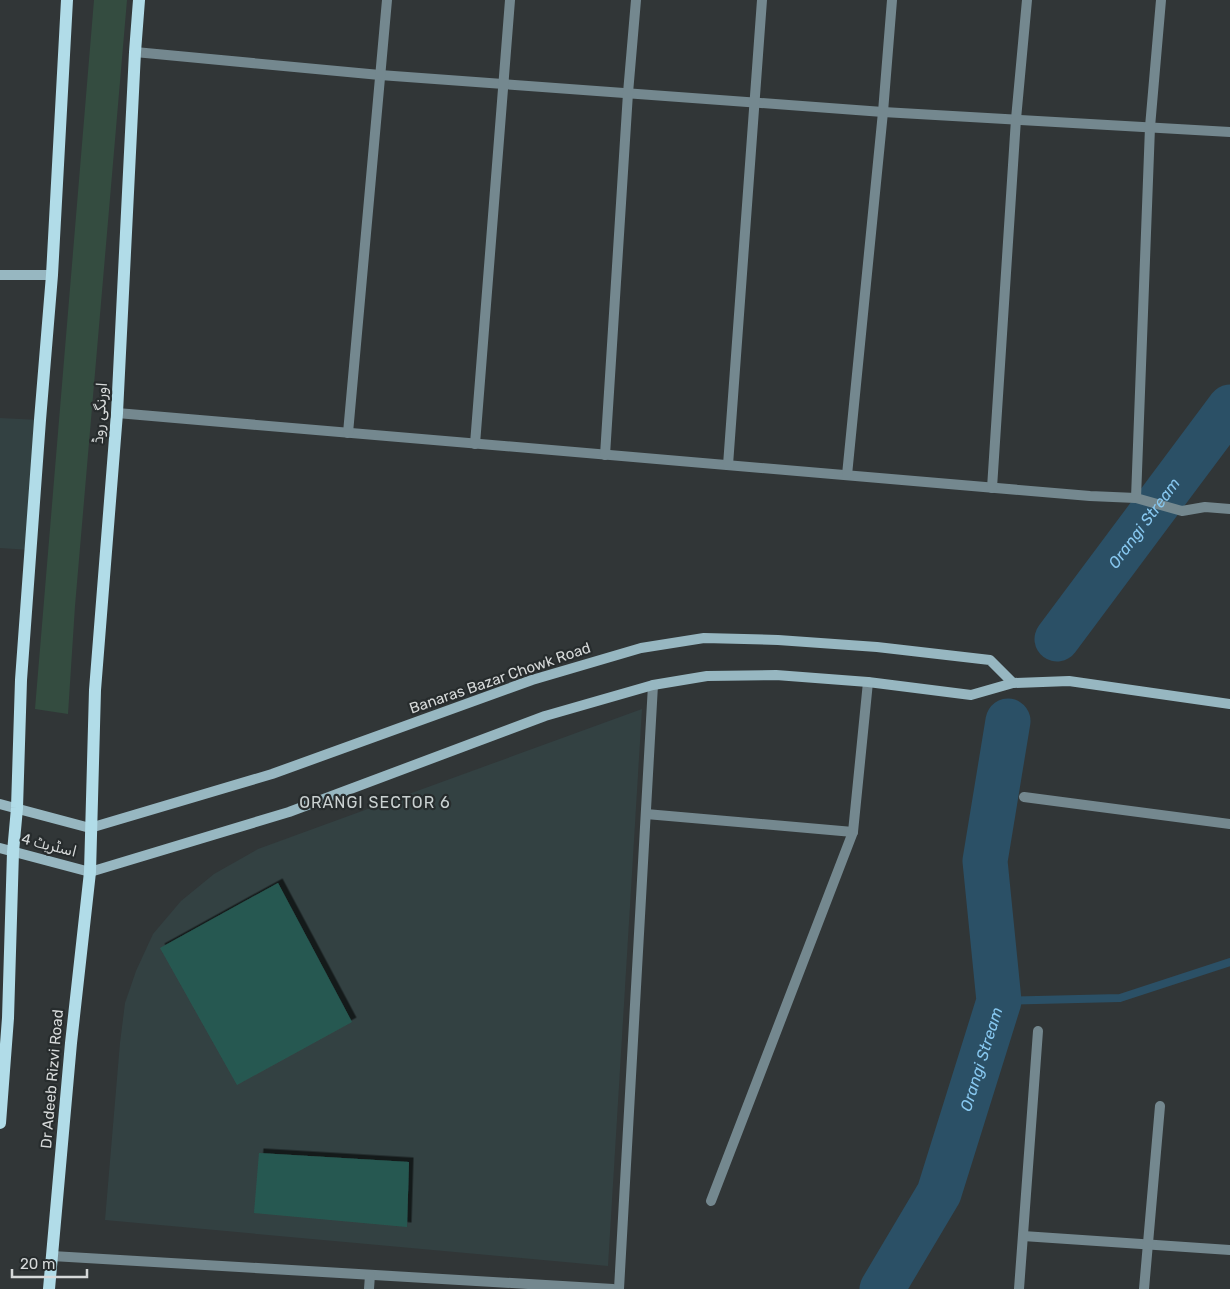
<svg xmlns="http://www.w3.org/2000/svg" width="1230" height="1289" font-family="Rubik,Cairo,sans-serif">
<defs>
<filter id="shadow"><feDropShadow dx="4.5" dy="-4.5" stdDeviation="0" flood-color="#0009"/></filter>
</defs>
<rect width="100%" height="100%" fill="#313637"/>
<g fill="#334142">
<polygon points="0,418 40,420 30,550 0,548"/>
<polygon points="642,709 608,1266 105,1220 120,1043 125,1003 136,971 153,934 181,901 214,874 258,849"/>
</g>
<polygon fill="#344c40" points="94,0 127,0 75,606 68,714 35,709"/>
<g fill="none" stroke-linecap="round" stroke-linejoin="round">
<polyline stroke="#2b5066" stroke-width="8" points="999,1001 1120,998 1230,962"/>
<g stroke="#2b5066" stroke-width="45">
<path id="s1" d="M1057,639L1230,407"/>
<path id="s2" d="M882,1289L939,1193L999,1001L985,861L1008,721"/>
</g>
</g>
<g fill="#275951" filter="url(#shadow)">
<polygon points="278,883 352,1022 237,1085 160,948"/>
<polygon points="259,1153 409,1162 407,1227 254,1213"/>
</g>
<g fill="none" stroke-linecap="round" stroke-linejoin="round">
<g stroke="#74888f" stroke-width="10">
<polyline points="135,52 380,75 883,112 1230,132"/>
<polyline points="117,413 1090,496 1136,498 1182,511 1205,507 1230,509"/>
<polyline points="348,433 387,0"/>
<polyline points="475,444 510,0"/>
<polyline points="605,455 628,93 636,0"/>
<polyline points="728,465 762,0"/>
<polyline points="847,475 883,112 892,0"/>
<polyline points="992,488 1016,119 1027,0"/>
<polyline points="1136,498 1150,127 1161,0"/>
<polyline points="1024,797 1230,824"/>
<polyline points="646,814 853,832"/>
<polyline points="711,1201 853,832 868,682"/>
<polyline points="1023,1236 1230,1250"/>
<polyline points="52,1256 613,1289"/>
<polyline points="369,1289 370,1275"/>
<polyline points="619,1289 653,685"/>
<polyline points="1019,1289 1038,1031"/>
<polyline points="1144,1289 1160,1106"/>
</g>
<g stroke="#97b7c1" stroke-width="10">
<polyline points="0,275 52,275"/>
<polyline points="0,804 90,828 272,774 532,680 641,648 704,638 778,640 877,647 990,660 1013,683"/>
<polyline points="0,848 90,872 289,812 545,716 653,685 707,676 776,675 868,682 971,695 1013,683 1069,681 1230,704"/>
</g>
<g stroke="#b1dce8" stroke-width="12">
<polyline points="0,1123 8,1018 13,852 17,808 21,680 40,420 52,275 67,0"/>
<polyline points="49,1289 71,1043 90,872 95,690 117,413 135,52 139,0"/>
</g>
</g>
<g text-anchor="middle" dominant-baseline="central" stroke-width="4.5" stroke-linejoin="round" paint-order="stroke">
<g font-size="15" fill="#d6d9d9" stroke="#272c2d">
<text transform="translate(100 413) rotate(-86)">اورنگی روڈ</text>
<text transform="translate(500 678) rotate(-19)">Banaras Bazar Chowk Road</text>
<text transform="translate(49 845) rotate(14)">اسٹریٹ 4</text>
<text transform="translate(52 1079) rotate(-85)">Dr Adeeb Rizvi Road</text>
</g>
<g font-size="16" font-style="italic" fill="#87c7ef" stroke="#272c2d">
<text stroke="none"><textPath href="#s1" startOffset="145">Orangi Stream</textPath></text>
<text stroke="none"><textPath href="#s2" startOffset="252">Orangi Stream</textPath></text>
</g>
<g font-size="16" letter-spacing="1" fill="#cad1d1" stroke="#272c2d">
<text x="375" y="802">ORANGI SECTOR 6</text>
</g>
</g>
<path d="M12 1269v8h75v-8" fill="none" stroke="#d6d9d9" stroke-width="2.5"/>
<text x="20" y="1269" font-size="15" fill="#d6d9d9" stroke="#272c2d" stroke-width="4" paint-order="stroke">20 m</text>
</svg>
